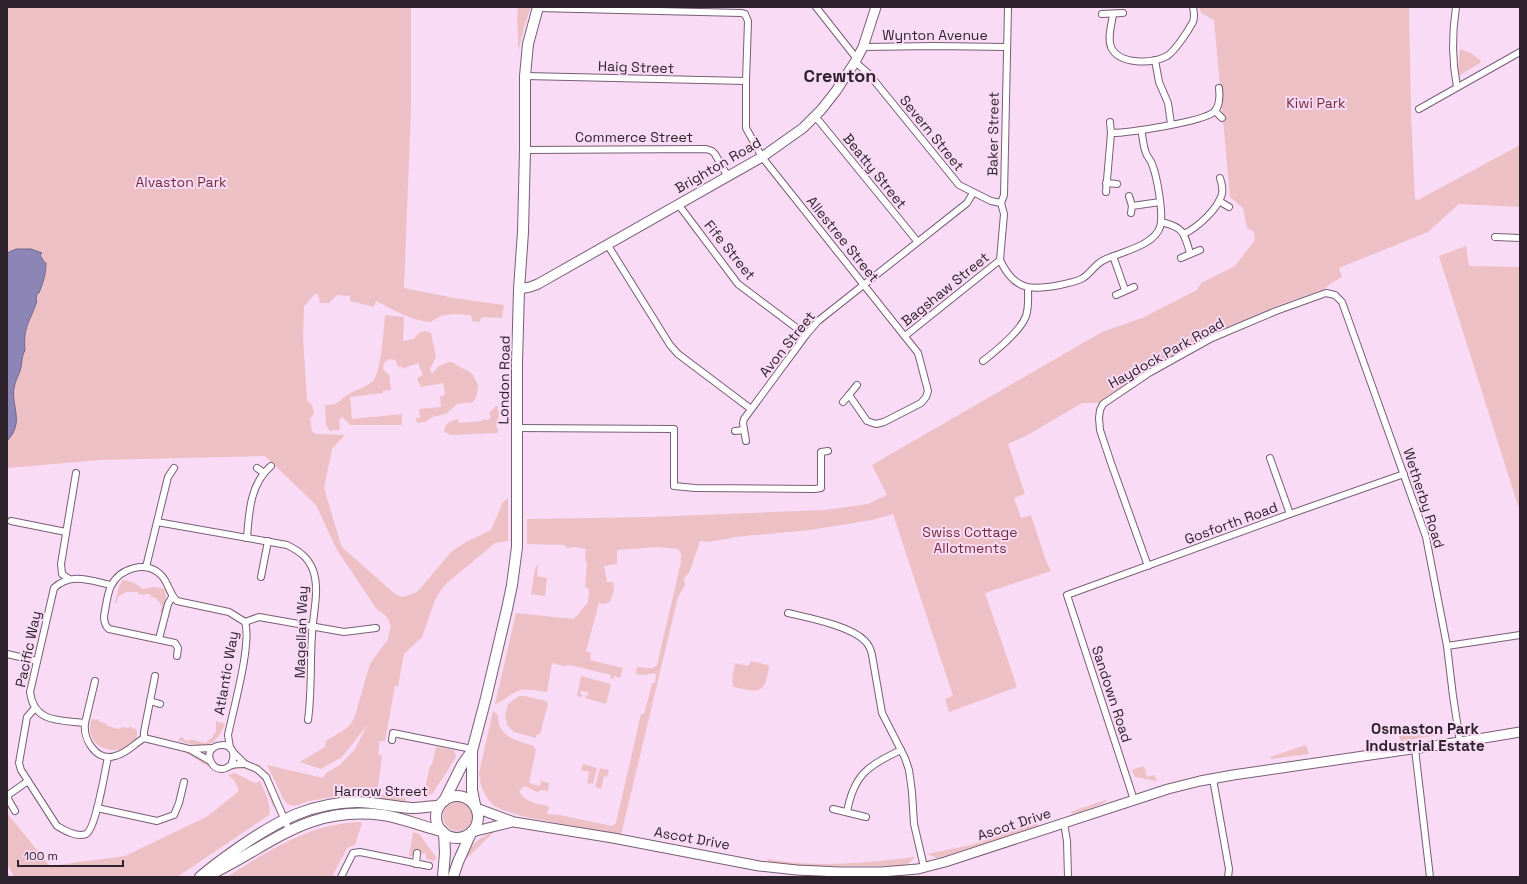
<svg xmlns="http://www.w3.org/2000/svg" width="1527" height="884" font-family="'Space Grotesk',sans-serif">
<rect width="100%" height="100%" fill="#f9dbf5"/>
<g fill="#edc0c5">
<path d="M7,7H411V108L404,288L454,298L504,305L502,318L482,317L479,322L472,321L471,315C457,314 442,312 431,322C411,321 394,310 376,301L374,307L350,301V296L337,295L329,303H320L318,294H315L304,306L303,337L307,400L312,405L314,413L310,419L312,431L316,434L345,435L332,449L324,488L341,545L343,548L395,594L402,597L415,593L419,590L451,552L466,542L491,530L503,502L508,498V541L495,543L447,583L441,590L435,600L422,637L404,654L398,686H395L385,741H380L378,754L382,756L377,794L386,795L387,793L406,798L405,803L360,798L354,795L339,796L309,801L294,806C289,805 287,804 284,800L267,765L323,778L326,773L340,765L355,749L368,724L342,757L321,769L300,762L325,747L326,741L347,728L354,719L370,664L385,643L387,642L391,626L387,617L376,608L337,550L316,505L265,456L100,460L7,468Z"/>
<path d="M518,7H531L525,24L518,52C519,37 516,22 518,7Z"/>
<path d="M1199,7H1409L1411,112L1415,199L1418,200L1520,145V207L1459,204L1428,232L1339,268L1342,277L1328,285L1325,289L1276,306L1210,334L1151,368L1107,396L1099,403H1082L1026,436L1008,444L1025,494L1014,498L1021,518L1031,515L1046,561L1051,571L985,593L1017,687L949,712L945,699L953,696L893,514L872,520L810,530L735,537L727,539H725L707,542L700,541L690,571L684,579L685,585L678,597L621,835L521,816L503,810L493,805L487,798L481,786L479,773L493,711L498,715C497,737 517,741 534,746V748L536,749L529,783L540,786L541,781L549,783L548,791L541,790L537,792L525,786L519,791C526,803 537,804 549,806L547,814L560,815L612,826L616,823L641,714H644L652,684L655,683L656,674C649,672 643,677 636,674L637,667C644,667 651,671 657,665L681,562V554L678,549L659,547L617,550V564L604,566L607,582H613L614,591L610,602L604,604L599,603L586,651L591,653L590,660L623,668L620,678L614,676L613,679L610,678L611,675L570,665L563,666L552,663L547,692C533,690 521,686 509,696C504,700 501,702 495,704L516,613L573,619L577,616L588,602L589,590L585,586L587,564L585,559L586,549L575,547L567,548L564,545L527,544V519L650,517L825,510L868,504L887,495L872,465L1102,332L1142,318L1197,290L1201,283L1235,266L1255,240L1254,232L1247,228L1243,208L1230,197L1214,20L1201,13Z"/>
<polygon points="1460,49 1471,53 1481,61 1480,63 1460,75 1458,73"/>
<polygon points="1466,246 1469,266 1520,267 1520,512 1439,256"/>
<path d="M385,315L404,317L403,341L414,339C418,332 424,329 431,333L436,357L430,369L432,374L439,366L449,362H452L458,366L470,372L473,375L478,385L477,395L473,402L457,404L446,414L432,417L425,422L417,423L416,418H420L419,409L441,407L440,396L445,395L443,383L421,387L417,378L423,375L418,363L402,369V366L399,367L395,360L389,359L384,363L383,369L387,374H389L391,390L383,391V393L350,397L352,419L402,414V425H350L342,417L339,420L340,426L339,430L330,431L326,425L325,405C341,405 338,400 349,394C357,389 367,387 373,381C381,373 384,327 385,315Z"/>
<path d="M497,405L499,415L496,427L498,429V433L450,435L444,431C446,422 451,421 458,419L459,423L482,421L483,419L488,420L491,417L489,413Z"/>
<polygon points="538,564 537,576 547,578 545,596 531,594 535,569"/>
<polygon points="123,580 132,582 143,589 154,587 165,589 166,598 164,613 160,612 162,606 156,598 150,596 150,594 145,594 145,595 138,594 138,592 126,592 118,597 117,603 115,603 119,586"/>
<path d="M751,661L768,665C770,669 768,672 767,677C763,697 750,690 734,687C730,680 734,671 735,663L748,666Z"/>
<polygon points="581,676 611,684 606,704 585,698 586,695 588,696 588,692 581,691 580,694 583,695 582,697 577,696"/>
<polygon points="519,696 525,696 546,701 548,704 540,734 536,735 536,738 514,732 507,725 505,715 508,704"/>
<path d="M93,719L96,720L98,719L100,722L107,724L108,726L119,729L122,727L128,728L131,726L132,728L136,729C146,755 82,762 91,720Z"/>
<path d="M216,721L225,724C213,751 204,747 178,741L181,737L184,738V740L190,741V739L205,743L213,737L214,733H216Z"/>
<polygon points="1397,732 1437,733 1439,733 1438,735 1401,741"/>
<polygon points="1306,745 1309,754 1271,759 1270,757"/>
<polygon points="436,747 454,750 456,757 433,793 426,797 423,797 430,765 432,765"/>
<path d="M180,749C187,752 194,755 200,759C204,761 208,766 213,767C222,769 231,768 240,767C262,765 268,789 274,805L273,807C266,787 262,765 236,769C228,770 222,773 214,770Z"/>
<polygon points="583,764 597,768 593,784 587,783 589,772 581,770"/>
<polygon points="1144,766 1147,777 1154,775 1157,781 1135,777 1132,770"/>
<polygon points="600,768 609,770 607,777 604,776 601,789 595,787"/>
<path d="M235,773L255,783L260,781C264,790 272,805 269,815L177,877H14L7,864V813L50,866L125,856L208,816L239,791L234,780L228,775Z"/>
<polygon points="1106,800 1107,801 1104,803 1074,814 1070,812"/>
<circle cx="458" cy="816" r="15"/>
<path d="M359,822L362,823L355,845L347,848L332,877H227C268,851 309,824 359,822Z"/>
<polygon points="1037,823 1038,826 948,855 937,858 927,854 971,845"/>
<path d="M495,831L469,856L465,860C466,847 483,835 495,831Z"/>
<polygon points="413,832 419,834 436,857 435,861 427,859 425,854 415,852 414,856 409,856"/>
<path d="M915,857L908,864L898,866H795L769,862L767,859C815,868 866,863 915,857Z"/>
</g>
<path fill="#8c85b5" stroke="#70688c" d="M16,249H31L42,253L40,255L44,262L46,263C46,274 43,283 39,293H37L36,300L37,301C30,322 23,326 25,351L24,352C22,357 22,362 21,367C20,374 15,380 14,388C11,407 25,422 7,441V253Z"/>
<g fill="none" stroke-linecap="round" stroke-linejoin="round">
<g stroke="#785e75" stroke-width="8">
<g id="street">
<polyline points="816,7 857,59"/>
<path d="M1456,7C1452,33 1452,61 1457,87"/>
<polyline points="538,8 741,13 745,14 748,21 746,81 746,128 762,157 918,353 928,391 926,397 921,403 884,422 876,424 867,421 849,395 857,385"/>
<polyline points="1102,14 1123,13"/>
<path d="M1113,14C1112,24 1107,37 1111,47C1119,65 1152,64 1167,56C1175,51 1188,31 1193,22C1195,17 1194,12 1193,7"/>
<polyline points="863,47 935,46 1007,47"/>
<polyline points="1155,60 1159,82 1168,103 1171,124"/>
<polyline points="855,62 868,73 959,185 991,201 1001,203"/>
<polyline points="525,76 746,81"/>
<polyline points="1419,109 1520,52"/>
<polyline points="1215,111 1222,118"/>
<polyline points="815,116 917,241"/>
<polyline points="1110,122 1111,133"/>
<polyline points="525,150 706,149 712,151 715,154 728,177"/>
<polyline points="1106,183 1117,184"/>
<path d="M1106,192L1111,133C1128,133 1202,122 1214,112C1220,106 1220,96 1219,88"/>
<polyline points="1129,196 1132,206 1131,213"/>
<polyline points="1219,201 1229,207"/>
<polyline points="678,204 738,284 806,335"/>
<polyline points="1132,206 1160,202"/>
<path d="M1161,222C1183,227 1184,232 1190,253"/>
<path d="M1184,234C1198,227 1218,209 1222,194C1223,189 1222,184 1220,178"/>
<polyline points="1495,237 1520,238"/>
<polyline points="607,244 670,345 678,354 751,409"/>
<polyline points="1113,256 1125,290"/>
<polyline points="1181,258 1200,250"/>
<path d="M1000,260C1014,290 1030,291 1060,285C1067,283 1077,282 1083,278C1091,273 1095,264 1104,260C1120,252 1154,246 1160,227C1164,215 1157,176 1152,164C1151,160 1147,157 1146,153C1143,146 1143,137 1141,130"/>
<polyline points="1000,260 1004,214 1001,203 1004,195 1008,7"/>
<polyline points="1116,295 1134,287"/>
<polyline points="905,336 1000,260"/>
<path d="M983,361C996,351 1020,332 1026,316C1029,307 1028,297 1028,288"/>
<polyline points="843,402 849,395"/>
<polyline points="517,428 674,429 674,486 695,488 815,489 821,488 821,452 828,451"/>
<polyline points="735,431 744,430"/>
<polyline points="746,441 743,423 744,419 806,335 818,321 967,203 973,193"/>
<polyline points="1270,458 1290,514"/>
<polyline points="257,468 264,473"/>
<polyline points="11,521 66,532"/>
<path d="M157,522L287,545C299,551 308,557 313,570C320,590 313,613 312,634C310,663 312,691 308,720"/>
<path d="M247,538C249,512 250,484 271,466"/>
<polyline points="1148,566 1111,463 1100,430 1099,418 1100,410 1103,404 1149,373 1212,338 1276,311 1326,293 1335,295 1342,302 1426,537 1447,646 1453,696 1460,742"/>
<polyline points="146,567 168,477 174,468"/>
<polyline points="261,577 268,541"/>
<polyline points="69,579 62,574 61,564 76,473"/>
<path d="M111,585C91,581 71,572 54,588L30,692C34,723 59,720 85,723C83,739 96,762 115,756C127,753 134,744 144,738L189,749L210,761"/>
<path d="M788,613C809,618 851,626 865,641C869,645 871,650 872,655L882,713L905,758L909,770L912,792L914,824L924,867"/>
<polyline points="245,622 259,617 344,632 376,628"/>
<polyline points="159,639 168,604 172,597"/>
<polyline points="1447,646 1520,635"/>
<polyline points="7,654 37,661"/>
<path d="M177,656L178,648L175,643L109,629C105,626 104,621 104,616C106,607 107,594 111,586C120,568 146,560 161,575C169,583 169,594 177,601L229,612L245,622C252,644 233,710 228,735L230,748"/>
<polyline points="150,701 160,704"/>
<path d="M35,708L27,717L19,763L21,770L57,826C64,830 77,838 86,834C96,829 105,770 108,757"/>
<polyline points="85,723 95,681"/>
<polyline points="144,738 144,732 155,676"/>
<polyline points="392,740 393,733 472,749"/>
<polyline points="190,749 213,748"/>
<polyline points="1415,749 1430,877"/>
<polyline points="234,753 245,764 257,769 266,777 289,830"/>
<path d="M231,765C244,737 200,741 211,762C213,766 217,769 221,769C226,770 228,766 232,765C236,764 241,764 245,764"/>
<polyline points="1213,779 1229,869 1228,877"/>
<polyline points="1134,800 1067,595 1290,514 1404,474"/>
<polyline points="97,808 157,821 174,815 179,803 184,782"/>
<polyline points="833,809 866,817"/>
<polyline points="15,811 8,799 8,795 28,781"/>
<path d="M847,812C854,774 868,766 901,750"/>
<polyline points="1064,823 1067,841 1068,877"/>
<polyline points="416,864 417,853"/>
<polyline points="341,877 353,853 360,852 429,866"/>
</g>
</g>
<g stroke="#785e75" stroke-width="11">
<g id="secondary">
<polyline points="519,289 530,287 538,284 762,157 803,128 821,110 836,91 855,62 863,47 876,7"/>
<polyline points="476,808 514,822 613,838 759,866 797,870 840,872 881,872 918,869 945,862 1168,789 1200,781 1233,775 1460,742 1520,732"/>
<polyline points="472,832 512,822"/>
</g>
</g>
<g stroke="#785e75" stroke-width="12">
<g id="primary">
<circle cx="457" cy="817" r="21"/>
<polyline points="444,801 462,765 472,751"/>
<polyline points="475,805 472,790 472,751 486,698 507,609 512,585 517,547 517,363 519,289 523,232 525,150 525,76 528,44 538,7"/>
<path d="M200,877C215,864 228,855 244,844C281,819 311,803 357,802C375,802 393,807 412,808C421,808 430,806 439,806"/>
<path d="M205,877C270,847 305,805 383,815C404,818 422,827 442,831"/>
<polyline points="443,877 445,853 444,833"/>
<polyline points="453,877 458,862 471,833"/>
</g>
</g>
<use href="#street" stroke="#fff" stroke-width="6"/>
<use href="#secondary" stroke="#fff" stroke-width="9"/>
<use href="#primary" stroke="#fff" stroke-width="10"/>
<polyline stroke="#8b7788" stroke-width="2" stroke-dasharray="2 4" stroke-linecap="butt" points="7,874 9,877"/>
</g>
<g text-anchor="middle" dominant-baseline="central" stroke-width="4" stroke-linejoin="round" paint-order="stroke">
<g font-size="14" fill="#2e232c" stroke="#f9dbf5">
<text x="935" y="35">Wynton Avenue</text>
<text transform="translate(636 67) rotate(2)">Haig Street</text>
<text transform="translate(932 133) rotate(51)">Severn Street</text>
<text transform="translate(993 134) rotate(-89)">Baker Street</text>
<text x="634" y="137">Commerce Street</text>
<text transform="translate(718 165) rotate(-30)">Brighton Road</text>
<text transform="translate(875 171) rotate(51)">Beatty Street</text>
<text transform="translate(843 239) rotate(51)">Allestree Street</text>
<text transform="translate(730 250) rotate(51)">Fife Street</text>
<text transform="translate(945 289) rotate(-39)">Bagshaw Street</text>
<text transform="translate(787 344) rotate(-51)">Avon Street</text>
<text transform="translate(1166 353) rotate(-29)">Haydock Park Road</text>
<text transform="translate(504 380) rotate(-89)">London Road</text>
<text transform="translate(1424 498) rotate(72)">Wetherby Road</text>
<text transform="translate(1231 523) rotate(-20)">Gosforth Road</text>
<text transform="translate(301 632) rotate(-88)">Magellan Way</text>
<text transform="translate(28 649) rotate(-78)">Pacific Way</text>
<text transform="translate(226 673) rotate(-80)">Atlantic Way</text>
<text transform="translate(1112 694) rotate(72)">Sandown Road</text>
<text x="381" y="791">Harrow Street</text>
<text transform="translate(1014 824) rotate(-18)">Ascot Drive</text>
<text transform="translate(692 838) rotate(10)">Ascot Drive</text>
</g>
<g font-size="14" fill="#752d3b" stroke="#f9dbf5">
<text x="1316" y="103">Kiwi Park</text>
<text x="181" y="182">Alvaston Park</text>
<text x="970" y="532">Swiss Cottage<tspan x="970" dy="16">Allotments</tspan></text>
</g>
<g font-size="15" font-weight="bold" fill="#2e232c" stroke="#f9dbf5">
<text x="1425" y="728">Osmaston Park<tspan x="1425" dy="17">Industrial Estate</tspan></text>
</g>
<g font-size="18" font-weight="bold" fill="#2e232c" stroke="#f9dbf5">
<text x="840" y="75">Crewton</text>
</g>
</g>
<rect width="1527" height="884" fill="none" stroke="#2e232c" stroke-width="16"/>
<path d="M18 860v6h105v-6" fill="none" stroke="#2e232c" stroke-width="2"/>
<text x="24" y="860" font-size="12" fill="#2e232c" stroke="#f9dbf5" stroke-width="3" paint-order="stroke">100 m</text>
</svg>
